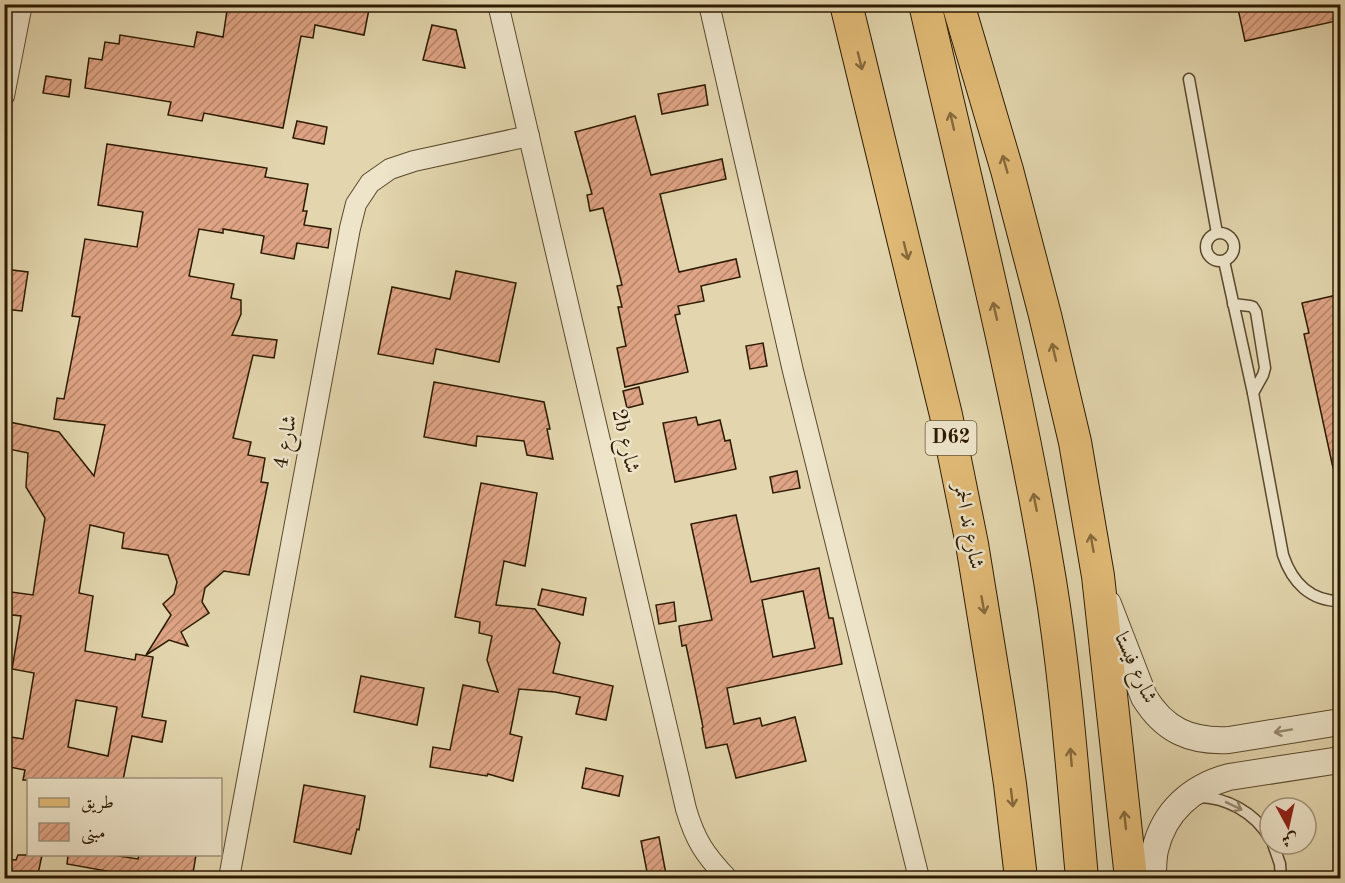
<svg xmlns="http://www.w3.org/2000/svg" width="1345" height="883" font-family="'Old Standard TT',Amiri,serif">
<defs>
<pattern id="building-hatch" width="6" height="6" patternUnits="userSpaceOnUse" patternTransform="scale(1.5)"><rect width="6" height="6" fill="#dfa485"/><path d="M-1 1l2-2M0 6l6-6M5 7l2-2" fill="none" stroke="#b5856a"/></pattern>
</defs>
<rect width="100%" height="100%" fill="#e3d6ae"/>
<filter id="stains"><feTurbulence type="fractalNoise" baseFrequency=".00333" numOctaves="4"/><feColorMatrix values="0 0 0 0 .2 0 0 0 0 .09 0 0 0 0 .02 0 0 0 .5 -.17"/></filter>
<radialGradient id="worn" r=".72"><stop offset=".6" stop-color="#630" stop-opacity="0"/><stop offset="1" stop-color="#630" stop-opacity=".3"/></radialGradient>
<g fill="url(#building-hatch)" stroke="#2c1a00" stroke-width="1.5" fill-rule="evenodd">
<polygon points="228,4 370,4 364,35 315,25 313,38 301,36 283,128 204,113 202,121 168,115 171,102 85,88 89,58 102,60 105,42 119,44 120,35 194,47 197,32 223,37"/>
<polygon points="1237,4 1341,4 1341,20 1245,41"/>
<polygon points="432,25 456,30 465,68 423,60"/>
<polygon points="46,76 71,80 69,97 43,93"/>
<polygon points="705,85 708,105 662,114 658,94"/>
<polygon points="635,116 651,175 722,159 726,179 660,194 679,272 736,259 740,277 701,286 704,301 678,306 680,314 675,315 688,372 625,387 617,348 626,346 618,307 622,307 617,286 622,285 603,208 590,211 587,195 592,194 575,132"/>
<polygon points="297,121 327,127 324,144 293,138"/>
<path d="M107,144L267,168L265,177L308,184L303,211H307L304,225L331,229L328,248L297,243L294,259L261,253L264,236L223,229V233L199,229L189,276L234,284L231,298L241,300V314L232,335L277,340L274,358L253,355L233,438L251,442L248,455L265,458L261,482L268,483L249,575L224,571L205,588L202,602L209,613L181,632L188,646L169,640L146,655L171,615L163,604L174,594L177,582L168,555L122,548L124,533L90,525L79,593L93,596L85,651L135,660L136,654L153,657L142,717L166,721L162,742L132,736L123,780H23L25,770L4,766V736L23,739L34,673L12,669L21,616L4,614V591L33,595L45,518L26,487L28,453L4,448V421L59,432L94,476L105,425L54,419L57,398L64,399L80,317L72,316L85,239L137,247L143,212L98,205ZM76,700L117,707L108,756L68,747Z"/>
<polygon points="4,269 28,272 22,311 4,309"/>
<polygon points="456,271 516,283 499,362 436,349 433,364 378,354 392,287 450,299"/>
<polygon points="1341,294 1341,467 1333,468 1304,334 1309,333 1302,303"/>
<polygon points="763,343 767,366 750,369 746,346"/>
<polygon points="434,382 544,402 550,429 547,429 553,459 527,455 524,441 477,436 476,446 424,437"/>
<polygon points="639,387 643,404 627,408 623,391"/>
<polygon points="696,417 698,425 720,420 725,441 730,440 736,469 675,482 663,423"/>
<polygon points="797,471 800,488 773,493 770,477"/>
<polygon points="481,483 537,493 525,566 504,561 496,605 535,609 560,643 553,673 613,686 606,720 576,714 580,697 555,692 519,689 510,734 522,737 513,781 488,774 487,776 430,767 433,747 450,750 463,685 498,692 487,660 492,636 479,633 480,622 455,617"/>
<path d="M736,515L751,582L819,568L829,618H833L842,664L727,688L734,724L760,718L762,726L795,717L806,761L736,778L727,744L706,748L702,728L703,727L686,645L682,646L679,626L712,620L691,524ZM803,591L815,648L773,657L762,600Z"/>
<polygon points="542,589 586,598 583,615 538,605"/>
<polygon points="674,602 676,621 659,624 656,605"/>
<polygon points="361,676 424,688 417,725 354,712"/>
<polygon points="586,768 623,776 619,796 582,788"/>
<polygon points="304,785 365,796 359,830 357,829 351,854 294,842"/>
<polygon points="659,837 666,874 648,877 641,841"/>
<polygon points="18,855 42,855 37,879 4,879 4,859 16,860"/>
<polygon points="68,855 112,855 138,859 139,855 196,855 192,879 151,879 67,864"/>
</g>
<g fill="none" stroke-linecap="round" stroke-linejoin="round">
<g stroke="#5a492c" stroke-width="13">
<g id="service">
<polyline points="1189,79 1217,233"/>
<circle cx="1220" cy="247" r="14"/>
<path d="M1224,261L1253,393L1283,555C1292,582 1310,601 1340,601"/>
<polyline points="1233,304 1250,306 1253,307 1256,312 1265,368 1263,375 1253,393"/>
<path d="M1196,797C1225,796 1256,813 1270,839"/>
<polyline points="1273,844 1280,864 1281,878"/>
<polyline points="1335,878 1340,870"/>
</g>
</g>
<g stroke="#5a492c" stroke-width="22">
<g id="minor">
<path d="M498,4L686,809C695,840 705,855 727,878"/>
<polyline points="709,4 793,371 919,878"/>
<polyline points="4,96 22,4"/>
<polyline points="229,878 350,228 356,204 370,183 390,169 414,161 529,136"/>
</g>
</g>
<g stroke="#5a492c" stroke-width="28">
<g id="tertiary">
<path d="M1108,604L1144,697C1164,730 1190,742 1229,740L1340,722"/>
<path d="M1153,878C1153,869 1153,859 1155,850C1164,811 1192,787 1229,777L1340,760"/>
</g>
</g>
<g stroke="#2c1a00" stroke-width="34">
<g id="primary">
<polyline points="846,4 946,415 972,544 999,710 1010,784 1021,878"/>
<path d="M925,4C969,196 1018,387 1050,581C1066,679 1073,779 1082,878"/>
<polyline points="958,4 1007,170 1045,315 1075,442 1098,576 1131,878"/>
</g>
</g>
<use href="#service" stroke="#ede4ca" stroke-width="10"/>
<use href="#minor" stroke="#ede4ca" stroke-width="20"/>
<use href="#tertiary" stroke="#ede4ca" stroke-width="26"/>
<use href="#primary" stroke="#e2bb77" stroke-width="32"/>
</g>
<defs><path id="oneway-shaft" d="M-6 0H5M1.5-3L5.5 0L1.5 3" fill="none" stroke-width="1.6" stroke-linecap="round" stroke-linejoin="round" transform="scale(1.5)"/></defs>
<g stroke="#876a3c">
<use href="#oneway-shaft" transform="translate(860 61) rotate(76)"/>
<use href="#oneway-shaft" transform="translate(952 121) rotate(-103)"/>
<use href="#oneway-shaft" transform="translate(1005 164) rotate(-106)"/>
<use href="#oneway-shaft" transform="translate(906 251) rotate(76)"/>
<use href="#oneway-shaft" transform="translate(995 311) rotate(-103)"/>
<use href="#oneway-shaft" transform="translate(1054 352) rotate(-103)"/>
<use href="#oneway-shaft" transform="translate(1035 502) rotate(-101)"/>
<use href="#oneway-shaft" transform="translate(1092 543) rotate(-100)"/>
<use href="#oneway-shaft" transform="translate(983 605) rotate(80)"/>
<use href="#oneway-shaft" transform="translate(1071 757) rotate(-95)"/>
<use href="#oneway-shaft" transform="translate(1012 798) rotate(83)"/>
<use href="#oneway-shaft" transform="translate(1125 820) rotate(-96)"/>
</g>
<g stroke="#96896f">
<use href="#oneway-shaft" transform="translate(1283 731) rotate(170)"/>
<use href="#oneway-shaft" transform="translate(1234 806) rotate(26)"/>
</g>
<g text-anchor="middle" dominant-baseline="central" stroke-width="5" stroke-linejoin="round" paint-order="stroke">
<rect fill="#ede4ca" stroke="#66573d" stroke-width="1.5" x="925.5" y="421" width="51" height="34" rx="4.5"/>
<g font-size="20" font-weight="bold" fill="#2c1a00">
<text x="951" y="438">D62</text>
</g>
<g font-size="21" fill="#2c1a00" stroke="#ede4ca">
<text transform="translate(625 441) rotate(77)">2b شارع</text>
<text transform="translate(286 442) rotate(-79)">شارع 4</text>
<text transform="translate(968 526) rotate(79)">شارع ند الحمر</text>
<text transform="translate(1135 668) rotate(66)">شارع فيستا</text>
</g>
</g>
<rect width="1345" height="883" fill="none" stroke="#e3d6ae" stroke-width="24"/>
<rect x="6" y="6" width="1333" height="871" fill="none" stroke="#2c1a00" stroke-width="3"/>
<rect x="12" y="12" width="1321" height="859" fill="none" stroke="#2c1a00" stroke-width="1.5"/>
<rect x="27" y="778" width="195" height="78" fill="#ede4ca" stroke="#a09379" stroke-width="1.5"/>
<rect x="39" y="798" width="30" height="9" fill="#e2bb77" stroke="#a09379" stroke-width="1.5"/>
<text x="81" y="808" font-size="18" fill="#2c1a00">طريق</text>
<rect x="39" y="823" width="30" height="18" fill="url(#building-hatch)" stroke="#a09379" stroke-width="1.5"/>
<text x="81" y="838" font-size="18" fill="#2c1a00">مبنى</text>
<g transform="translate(1288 826) rotate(172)"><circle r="28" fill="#ede4ca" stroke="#a09379" stroke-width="1.5"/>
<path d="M0-4.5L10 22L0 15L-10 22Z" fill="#8f2418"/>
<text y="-9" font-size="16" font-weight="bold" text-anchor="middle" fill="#2c1a00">ش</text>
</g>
<rect width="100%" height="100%" filter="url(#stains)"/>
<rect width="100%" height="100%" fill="url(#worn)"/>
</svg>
